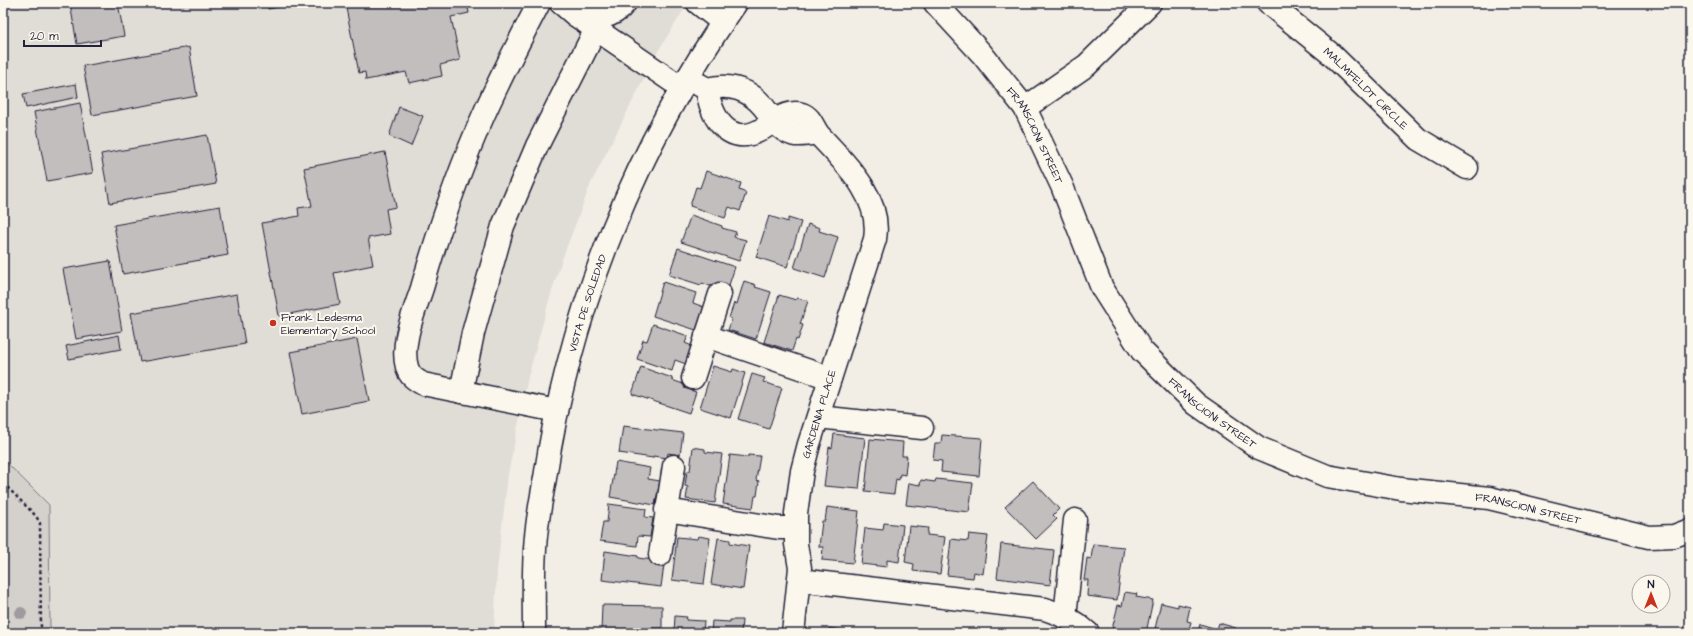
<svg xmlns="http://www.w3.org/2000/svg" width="1693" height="636" font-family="'Architects Daughter',sans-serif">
<rect width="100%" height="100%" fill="#f2eee5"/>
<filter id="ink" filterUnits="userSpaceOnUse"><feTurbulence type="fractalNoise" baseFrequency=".025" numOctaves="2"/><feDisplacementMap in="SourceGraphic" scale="8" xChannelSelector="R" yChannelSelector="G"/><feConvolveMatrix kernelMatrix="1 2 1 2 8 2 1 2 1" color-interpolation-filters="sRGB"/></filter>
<g filter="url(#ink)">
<polygon fill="#e0dcd6" points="3,3 688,3 658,51 591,183 561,262 548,304 528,377 508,474 497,570 494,633 50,633 49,505 3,459"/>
<polygon fill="#d4d1cc" stroke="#7b7a84" points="3,459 49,505 50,633 3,633"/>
<g fill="#c2bebe" stroke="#22223b">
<polygon points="70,3 118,3 124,36 77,44"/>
<polygon points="267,3 302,3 268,9"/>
<polygon points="345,3 467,3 469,13 451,17 460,60 440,65 442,76 409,83 406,72 366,80 365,72 359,73"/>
<polygon points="189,47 197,96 92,115 83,66"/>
<polygon points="76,84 78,97 26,108 23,94"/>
<polygon points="80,103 93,173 47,181 34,112"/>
<polygon points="399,107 423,116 411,146 389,136"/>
<polygon points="207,135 216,184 110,203 101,154"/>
<polygon points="385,152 396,207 386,209 390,234 368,238 373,265 334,273 340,304 279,316 262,223 299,216 298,208 312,206 304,168"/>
<polygon points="706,171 741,183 739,190 746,193 740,211 729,207 725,218 690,206 696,187 700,188"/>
<polygon points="220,206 228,255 123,274 114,225"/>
<polygon points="691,215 722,226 722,228 736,232 734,237 746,240 739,261 681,242"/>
<polygon points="769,216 788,222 788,218 801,222 787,267 756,257"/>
<polygon points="808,224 820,228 819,231 838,237 825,278 794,268"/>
<polygon points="678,248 735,267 728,288 716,288 702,283 701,285 669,275"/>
<polygon points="110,261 122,331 76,339 63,269"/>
<polygon points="744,281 756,285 755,287 771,292 756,339 728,330 732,319 729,318 734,303 737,304"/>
<polygon points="663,282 696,293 693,303 704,307 696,330 653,316"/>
<polygon points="237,294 245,344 140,362 131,313"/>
<polygon points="779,295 796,300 797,298 808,301 800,324 803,325 798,340 796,339 792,351 764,342"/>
<polygon points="653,324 688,336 685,343 692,346 686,364 675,360 672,371 637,359 643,340 647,341"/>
<polygon points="119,335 121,349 69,359 66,346"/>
<polygon points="357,339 369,401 302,414 290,352"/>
<polygon points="713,366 732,372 733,369 745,373 731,418 700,408"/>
<polygon points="641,367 672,378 672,380 686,385 684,388 696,392 689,413 632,394"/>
<polygon points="752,374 765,378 763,382 782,388 769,429 738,419"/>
<polygon points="623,426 683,433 680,455 668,453 667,458 653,456 653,458 619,453"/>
<polygon points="834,434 865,438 859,489 824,486 829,447 832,448"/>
<polygon points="942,435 982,438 979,476 941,472 942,461 933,460 935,443 941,443"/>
<polygon points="870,439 903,442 902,456 907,456 905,475 900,474 899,480 896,479 894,494 865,491"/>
<polygon points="693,447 705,449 705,452 722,454 715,503 686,499 688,487 685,486 687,471 690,471"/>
<polygon points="730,455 748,457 748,455 760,456 756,480 759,481 757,496 755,496 753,508 723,504"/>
<polygon points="616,462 650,468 648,479 660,481 655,505 610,497"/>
<polygon points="936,479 973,483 969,512 906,505 909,483 920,485 921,480 935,482"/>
<polygon points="1033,481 1059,509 1053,515 1057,519 1036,539 1005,507"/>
<polygon points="609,504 646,509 645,517 653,518 650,537 638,536 637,546 600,541 603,522 607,522"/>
<polygon points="827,507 859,511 853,563 822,560 823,547 819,547 822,521 825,521"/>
<polygon points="884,523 903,525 899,562 887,560 887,567 861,564 865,528 883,530"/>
<polygon points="909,526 928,528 927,535 945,537 940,574 913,571 914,564 905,562"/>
<polygon points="969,534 988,536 983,574 974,572 973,578 947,575 951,539 968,541"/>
<polygon points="698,536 710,538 704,584 672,580 677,537 697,539"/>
<polygon points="718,538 730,540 730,543 749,546 743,589 711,584"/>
<polygon points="1001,544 1054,550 1050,585 997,578"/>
<polygon points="1093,544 1124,547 1117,600 1087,596 1088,580 1084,580 1087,558 1091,559"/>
<polygon points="605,551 638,556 638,558 653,560 652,564 664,565 661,587 602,580"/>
<polygon points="1125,592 1137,594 1136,597 1153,600 1146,633 1115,633 1116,630 1112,629 1118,605 1122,606"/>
<polygon points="1161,603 1178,607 1178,604 1190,607 1187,621 1191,622 1188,633 1154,633"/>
<polygon points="602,605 662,606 662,628 650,628 650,632 601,633"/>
<polygon points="675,616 687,617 686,620 704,621 703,633 674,633"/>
<polygon points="730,620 742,620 741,633 711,633 712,621 730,622"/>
<polygon points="1219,623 1236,628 1235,633 1198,633 1200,624 1217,629"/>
<polygon points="829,628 842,630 841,633 845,633 829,633"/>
<polygon points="919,630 944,633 918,633"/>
</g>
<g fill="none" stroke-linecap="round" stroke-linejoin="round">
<g stroke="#22223b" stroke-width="25">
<g id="minor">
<path d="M539,3C520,40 501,76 484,114C459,170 439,229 422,288C415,310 400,344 407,367C409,376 416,380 423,384L557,411"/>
<polyline points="561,3 575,15 682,88"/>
<polyline points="698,3 722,22"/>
<path id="s1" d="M935,3L982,54L1025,108L1062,186L1102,288L1142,351L1196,404L1259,448L1327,476L1401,489L1489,498L1649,537L1674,536L1690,530"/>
<path id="s2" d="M1268,3L1331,54L1418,139L1467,168"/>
<path d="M576,15C593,21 613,19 625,3"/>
<path d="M687,78L707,89C737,81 759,95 773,121C782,116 791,111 802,114C812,118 813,128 819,135C845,163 882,197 875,239L809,444L802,471L796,513V544L800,568L793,633"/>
<path d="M707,89C713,128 738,152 773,121C789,137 796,137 817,133"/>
<polyline points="1025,108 1087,65 1150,3"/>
<polyline points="706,336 830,378"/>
<polyline points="693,378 720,294"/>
<polyline points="461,392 473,333 503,226 537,146 596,29"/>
<polyline points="818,417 922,428"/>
<polyline points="666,510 779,528 795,528"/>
<polyline points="660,555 674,466"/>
<path d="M799,580L1045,609C1061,614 1075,621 1088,633"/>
<polyline points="1065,617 1075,520"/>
<path id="s3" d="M534,633C534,605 533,577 535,549C536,525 541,501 545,478C570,308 637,144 736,3"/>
</g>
</g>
<polyline stroke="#22223b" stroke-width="2.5" stroke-dasharray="3 3" stroke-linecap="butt" points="3,483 36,516 40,523 41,633"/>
<use href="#minor" stroke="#fbf7ec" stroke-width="22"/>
</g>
<circle fill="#9d9b9f" cx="21" cy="613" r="6"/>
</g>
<circle fill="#c8321e" stroke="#fbf7ec" stroke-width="1.5" cx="273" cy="323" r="4"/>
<g text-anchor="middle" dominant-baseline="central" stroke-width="4" stroke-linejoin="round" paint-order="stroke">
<g font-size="11" fill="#22223b" stroke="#fbf7ec">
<text stroke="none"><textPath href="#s2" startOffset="130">MALMFELDT CIRCLE</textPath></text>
<text stroke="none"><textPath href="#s1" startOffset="167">FRANSCIONI STREET</textPath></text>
<text stroke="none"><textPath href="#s3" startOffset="336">VISTA DE SOLEDAD</textPath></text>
<text stroke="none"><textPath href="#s1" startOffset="503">FRANSCIONI STREET</textPath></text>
<text transform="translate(819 414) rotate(-73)">GARDENIA PLACE</text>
<text stroke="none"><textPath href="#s1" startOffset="839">FRANSCIONI STREET</textPath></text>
</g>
<g font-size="11" fill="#22223b" stroke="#fbf7ec" text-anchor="start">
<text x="281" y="317">Frank Ledesma<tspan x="281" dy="13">Elementary School</tspan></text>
</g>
</g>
<rect width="1693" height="636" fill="none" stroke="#fbf7ec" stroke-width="16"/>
<rect x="8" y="8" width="1677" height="620" fill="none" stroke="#22223b" stroke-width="1.5" filter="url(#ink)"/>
<g transform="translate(1651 594)"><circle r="19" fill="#fbf7ec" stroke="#a4a2a5"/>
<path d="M0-3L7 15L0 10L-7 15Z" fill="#c8321e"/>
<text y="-6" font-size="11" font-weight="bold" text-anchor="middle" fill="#22223b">N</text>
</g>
<path d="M24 40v6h77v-6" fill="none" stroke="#22223b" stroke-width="2"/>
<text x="30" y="40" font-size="12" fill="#22223b" stroke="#fbf7ec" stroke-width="3" paint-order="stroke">20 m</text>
</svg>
